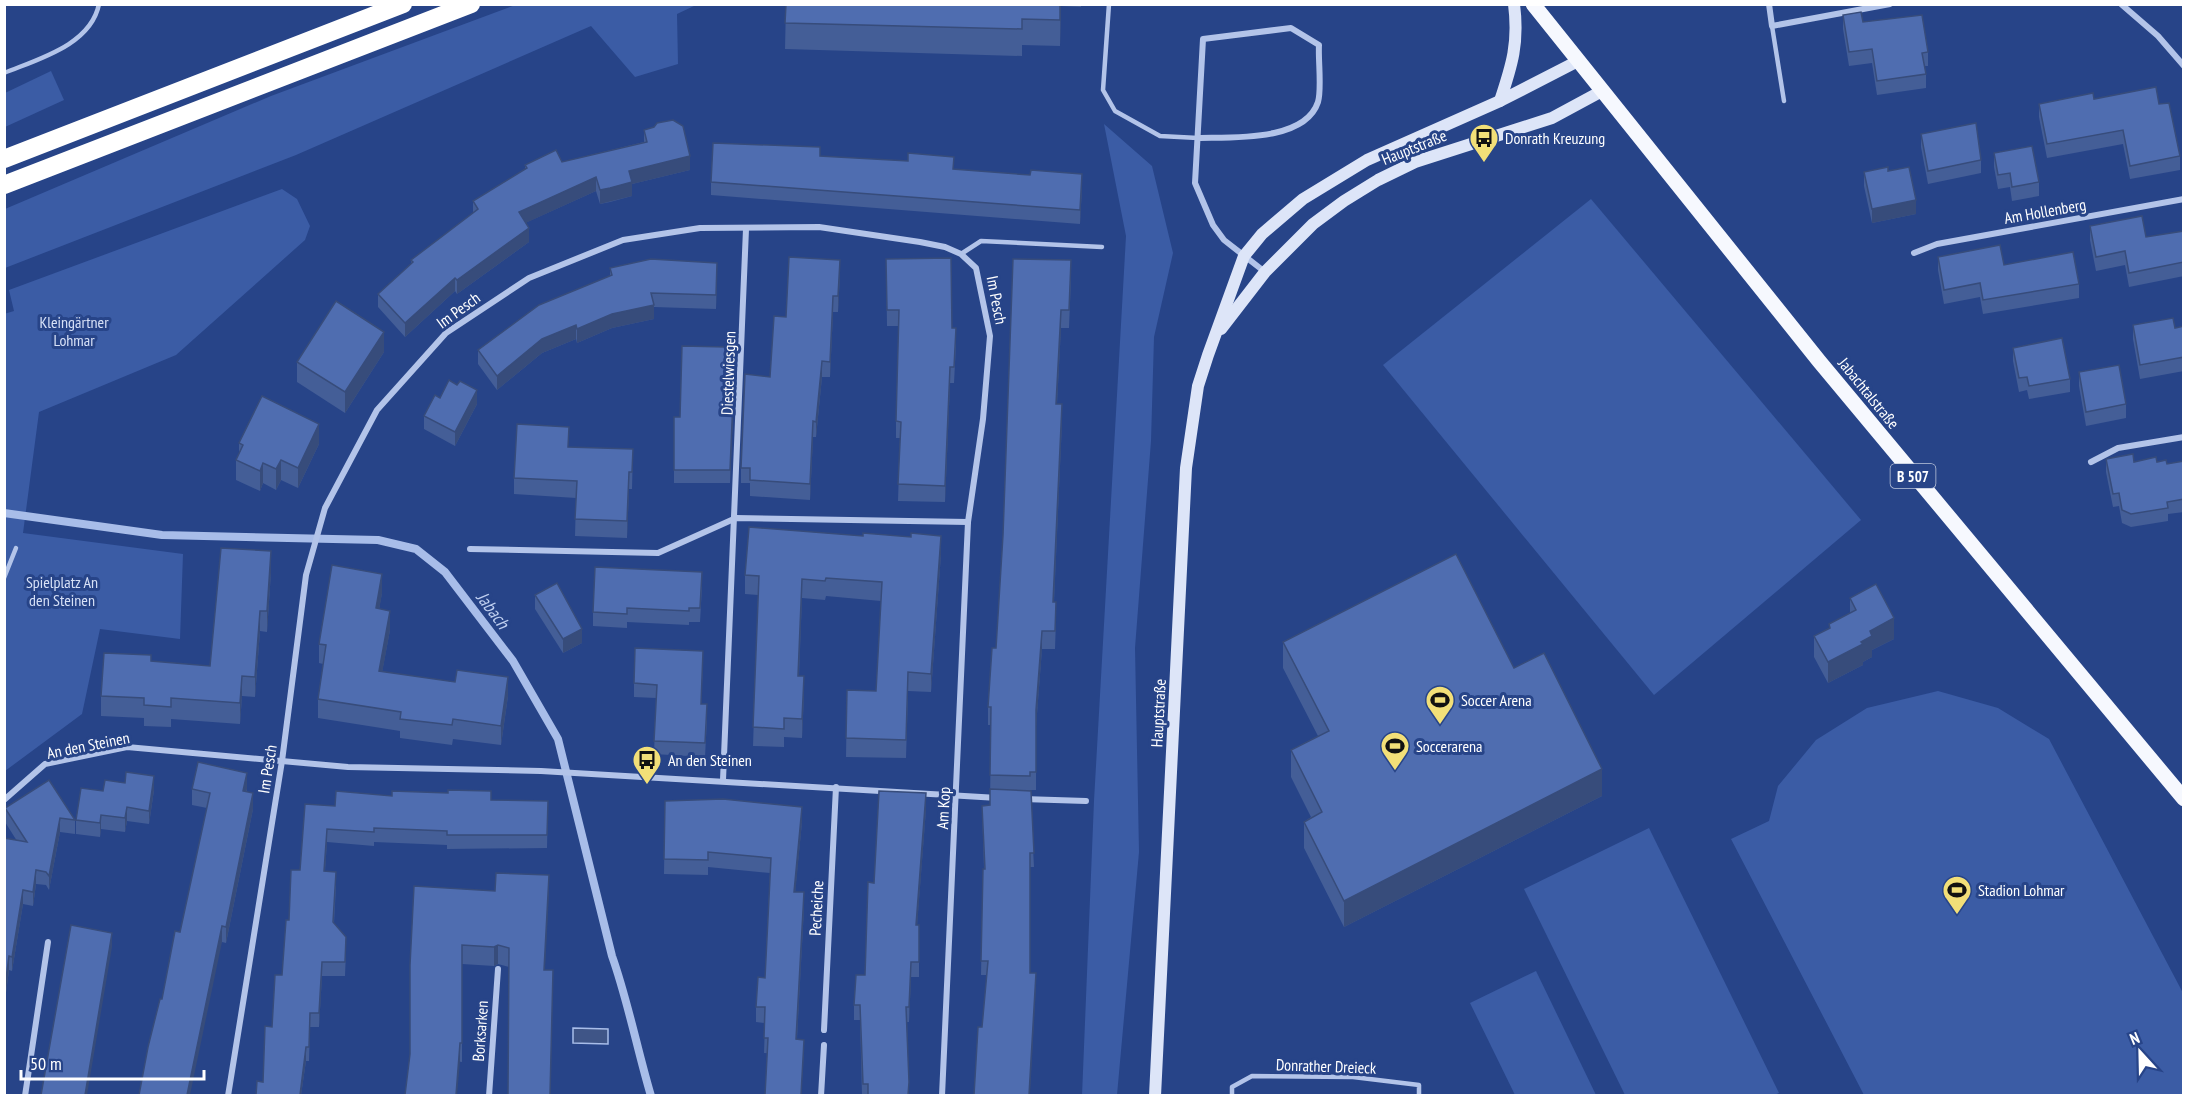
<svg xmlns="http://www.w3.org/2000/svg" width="2188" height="1100" font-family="'PT Sans Narrow',sans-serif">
<rect width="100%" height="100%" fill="#274488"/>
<g fill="#3b5ca5">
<polygon points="518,4 696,5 677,14 678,64 635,77 591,26 296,155 5,268 5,209 271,96"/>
<polygon points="51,71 64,100 5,127 5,93"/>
<polygon points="1104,124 1152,166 1173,253 1154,337 1151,441 1135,648 1139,852 1117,1095 1082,1096 1094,801 1126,236"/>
<polygon points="282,189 297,199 310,226 305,240 176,355 39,412 23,533 183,554 180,639 100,629 82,714 5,771 4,314 14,311 9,290"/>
<polygon points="1591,199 1861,520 1654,695 1383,365"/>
<polygon points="1938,691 1998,708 2049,739 2183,993 2183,1095 1864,1095 1731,839 1769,821 1778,786 1816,740 1867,708"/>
<polygon points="1649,828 1779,1093 1774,1095 1625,1095 1524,889"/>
<polygon points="1536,971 1596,1095 1515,1095 1470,1003"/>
</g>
<polygon fill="#3f5587" stroke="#a8bde9" stroke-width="1.5" points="573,1028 608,1029 608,1044 573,1043"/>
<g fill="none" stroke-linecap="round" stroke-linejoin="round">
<path stroke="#a8bde9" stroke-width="8" d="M4,513L162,535L378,540L416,549L445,572L513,661L558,739L612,956C628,1001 637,1049 651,1096"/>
<g stroke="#b3c4e9" stroke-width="4.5">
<polyline points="1109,4 1103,90 1115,111 1160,136 1198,138"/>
<polyline points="1772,26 1784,101"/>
<path d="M4,73C38,59 91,45 99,4"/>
<polyline points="961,254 981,241 1102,247"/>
<polyline points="4,578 16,548"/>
<polyline points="1232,1096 1232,1087 1252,1076 1353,1077 1419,1085 1419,1096"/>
</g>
<g stroke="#b3c4e9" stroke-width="6">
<polyline points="1769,4 1772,26 1890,4"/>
<polyline points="2121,4 2158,36 2184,66"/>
<path d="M1198,138C1231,137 1305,142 1318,102C1322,89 1318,60 1319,45L1291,28L1203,39L1195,183L1213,225L1224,240L1265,272"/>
<polyline points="1914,253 1937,244 2184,199"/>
<polyline points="2091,462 2118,448 2184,437"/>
<polyline points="470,549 658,553 736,518 968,522"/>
<polyline points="723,780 746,229"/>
<polyline points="1023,799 1086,801"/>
<polyline points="4,800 45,764 127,747 348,767 541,771 998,798"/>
<polyline points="824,1030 836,787"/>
<polyline points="25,1096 48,942"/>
<polyline points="228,1096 282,761 306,575 325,508 377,410 446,333 529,278 623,240 700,228 819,227 920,242 945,247 961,254 976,268 990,336 983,419 968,522 942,1096"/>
<polyline points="489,1096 498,969"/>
<polyline points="821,1096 824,1045"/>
</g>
<g stroke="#dde5f8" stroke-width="12">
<path d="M1500,101C1512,65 1519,43 1514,4"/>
<polyline points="1221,329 1265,272 1313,224 1344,201 1378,180 1415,162 1552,118 1602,91"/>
<polyline points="1155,1096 1186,468 1198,386 1208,355 1244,256 1262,234 1303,199 1367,160 1500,101 1578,61"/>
</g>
<polyline stroke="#f6f8fe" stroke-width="15" points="1533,4 1819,361 2184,799"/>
<g stroke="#fff" stroke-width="18">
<polyline points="4,159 403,4"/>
<polyline points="4,185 471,4"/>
</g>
</g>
<g fill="#445e97">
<polygon points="786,4 1081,4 1081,7 1061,6 1060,46 1022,45 1022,56 785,49"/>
<polygon points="1843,15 1863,22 1928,52 1928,66 1924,66 1926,74 1926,88 1877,95 1872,63 1849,66 1843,29"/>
<polygon points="2094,99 2159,104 2180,156 2180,170 2130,179 2123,144 2047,158 2039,117 2039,104"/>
<polygon points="644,130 690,170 632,184 632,196 610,202 600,204 596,191 525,223 529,242 457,294 455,291 405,337 378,307 378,294 411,264 411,260 473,213 473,201 525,169 525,165 562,162 644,142"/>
<polygon points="1921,134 1981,160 1981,173 1928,184 1921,147"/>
<polygon points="1994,153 2039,182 2039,196 2012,201 2010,187 1998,189 1994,167"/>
<polygon points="820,156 954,169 1030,175 1082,187 1080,224 711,195 711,182"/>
<polygon points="1888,171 1916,214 1872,223 1864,186 1864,172"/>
<polygon points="2090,226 2146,237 2184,231 2184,276 2129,287 2125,265 2096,271 2090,240"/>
<polygon points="1938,257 2004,265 2079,284 2079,298 1983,314 1980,297 1944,304 1938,270"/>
<polygon points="886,259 952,328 956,344 954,383 950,383 945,502 898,501 900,438 896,438 896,421 899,326 887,326"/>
<polygon points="1013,259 1071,278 1069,328 1061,328 1057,404 1062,422 1054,602 1056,620 1055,649 1042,649 1036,727 1036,790 1030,790 1034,867 1030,867 1030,973 1036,987 982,1027 987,975 981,975 983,869 984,869 982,806 990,805 991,725 988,725 988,707 996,648 1003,535"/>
<polygon points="610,268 717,277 716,309 654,307 654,319 612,328 577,343 576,339 542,353 497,390 478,364 478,350 610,276"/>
<polygon points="840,275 838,312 833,312 830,377 822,377 816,437 813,437 810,500 750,496 750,483 741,483 741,468 770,377 786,317"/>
<polygon points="2133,325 2175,328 2184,326 2184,371 2140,379 2133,339"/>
<polygon points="2013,348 2070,379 2070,392 2029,399 2027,390 2019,392 2013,361"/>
<polygon points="384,352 345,413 297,382 297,362"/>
<polygon points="2079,372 2126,404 2126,418 2086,426 2079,386"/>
<polygon points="727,375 734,389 730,483 674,483 674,417 680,417"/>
<polygon points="457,385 477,404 455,446 424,429 424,416 440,398"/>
<polygon points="239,443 319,444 298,488 281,480 276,490 263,483 260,491 236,480 236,460 239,454"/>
<polygon points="568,447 633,449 632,489 629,489 627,538 575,536 576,498 514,494 514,478"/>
<polygon points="2106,459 2134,462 2157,462 2167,464 2184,461 2184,512 2168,514 2168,521 2131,527 2122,523 2119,506 2113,507 2106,472"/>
<polygon points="941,554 931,692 908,691 906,758 846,757 847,690 876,691 881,601 826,596 825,600 802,598 799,676 804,695 802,738 784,737 784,747 753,746 758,595 745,594 745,575"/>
<polygon points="271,572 267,632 260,631 255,697 242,696 240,724 171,719 171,727 144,726 144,718 101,716 101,696 210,666"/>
<polygon points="702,586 700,622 689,622 689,625 627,622 627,628 593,626 593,612"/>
<polygon points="382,593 379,609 390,630 382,672 508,696 501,745 453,739 452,745 400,738 400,731 318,718 318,699 323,664 319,663 319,644"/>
<polygon points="535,595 582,643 563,653 535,609"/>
<polygon points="1850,598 1894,639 1872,650 1872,657 1863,662 1863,665 1828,683 1814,657 1814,636 1829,629 1829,624 1850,613"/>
<polygon points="1283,642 1514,668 1602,796 1344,927 1304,848 1304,822 1311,817 1291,777 1291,750 1318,736 1283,668"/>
<polygon points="703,665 701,704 707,718 705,757 654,754 656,698 634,697 634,683"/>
<polygon points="192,789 247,789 247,792 253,809 226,943 222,942 162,999 180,932 207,808 192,805"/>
<polygon points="154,790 149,824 127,821 125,832 101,829 100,837 76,834 76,820 103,791"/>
<polygon points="491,800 548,801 547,848 447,849 447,845 374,842 374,846 327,842 325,871 336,886 334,923 346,951 345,976 322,976 319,1027 310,1027 309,1061 306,1061 301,1095 256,1095 263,1082 282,975 289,920 300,870 335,806"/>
<polygon points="665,801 802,822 795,892 804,908 797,1039 804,1055 764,1053 765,1023 756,1022 756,1007 765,978 770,873 708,867 708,875 664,874"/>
<polygon points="5,808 75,820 75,834 60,832 49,890 46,885 36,884 33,906 23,904 12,971 9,970 4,1008 17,841 5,822"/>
<polygon points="926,809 917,925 919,925 919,977 911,977 909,1022 907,1022 909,1095 862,1095 860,1020 854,1020 854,1005 865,975 874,883"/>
<polygon points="549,894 509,967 498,964 494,966 462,964 462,1062 410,1054 410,965"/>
</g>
<g fill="#374c7b">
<polygon points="1060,4 1061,4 1060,46"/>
<polygon points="690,156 690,170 632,184 632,196 600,204 600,190 629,171"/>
<polygon points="1082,174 1082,187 1080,224 1080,210"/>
<polygon points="596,177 596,191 519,226 519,212"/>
<polygon points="1916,200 1916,214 1872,223 1872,209"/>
<polygon points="529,228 529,242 457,294 457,280"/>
<polygon points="840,260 840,275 838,312 838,296"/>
<polygon points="717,263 717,277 716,309 716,295"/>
<polygon points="455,278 455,291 405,337 405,323"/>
<polygon points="833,296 833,312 830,377 830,362"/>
<polygon points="654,305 654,319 612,328 577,343 577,329 612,314"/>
<polygon points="1061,310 1061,328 1056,421 1056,404"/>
<polygon points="576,325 576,339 542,353 497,390 497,376 542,339"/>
<polygon points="384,332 384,352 345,413 345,392"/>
<polygon points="822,361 822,377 816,437 816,422"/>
<polygon points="950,367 950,383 945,502 945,486"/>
<polygon points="734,375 734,389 730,483 730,470"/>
<polygon points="477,390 477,404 455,446 455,432"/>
<polygon points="1062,404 1062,422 1053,620 1053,602"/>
<polygon points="813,421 813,437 810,500 810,484"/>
<polygon points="319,424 319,444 298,488 298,468"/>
<polygon points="281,460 281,480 276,490 276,469"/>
<polygon points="263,463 263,483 260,491 260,471"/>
<polygon points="629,472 629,489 627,538 627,521"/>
<polygon points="941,536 941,554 931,692 931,674"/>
<polygon points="271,551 271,572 267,632 267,611"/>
<polygon points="382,574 382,593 376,628 376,608"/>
<polygon points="802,579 802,598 798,695 798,676"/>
<polygon points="260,611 260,631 255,697 255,677"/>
<polygon points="390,611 390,630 379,690 379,671"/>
<polygon points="1894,618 1894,639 1872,650 1872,657 1863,662 1863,665 1828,683 1828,662 1870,631"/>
<polygon points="582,629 582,643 563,653 563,639"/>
<polygon points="1042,631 1042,649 1036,727 1036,790 1036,710"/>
<polygon points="242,676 242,696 240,724 240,703"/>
<polygon points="804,676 804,695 802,738 802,719"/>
<polygon points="508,677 508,696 501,745 501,726"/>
<polygon points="1602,769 1602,796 1344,927 1344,901"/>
<polygon points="247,773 247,789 243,807 243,791"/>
<polygon points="154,776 154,790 149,824 149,811"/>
<polygon points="253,793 253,809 226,943 226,927"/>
<polygon points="926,793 926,809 916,941 916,925"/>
<polygon points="127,807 127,821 125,832 125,818"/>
<polygon points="802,807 802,822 794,907 794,892"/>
<polygon points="101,815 101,829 100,837 100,823"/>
<polygon points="60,818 60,832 49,890 49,876"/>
<polygon points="327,829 327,842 324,885 324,871"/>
<polygon points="36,870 36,884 33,906 33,892"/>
<polygon points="549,875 549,894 544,989 544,970"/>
<polygon points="23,890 23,904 12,971 12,957"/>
<polygon points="804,892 804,908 796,1054 796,1039"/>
<polygon points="222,926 222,942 190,1095 187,1095"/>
<polygon points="112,933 112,947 87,1095 85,1095"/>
<polygon points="498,945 498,964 494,966 494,947"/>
<polygon points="9,956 9,970 4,1008 4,994"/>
<polygon points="322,962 322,976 319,1027 319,1013"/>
<polygon points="911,962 911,977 909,1022 909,1007"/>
<polygon points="1036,973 1036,987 1030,1095 1029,1095"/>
<polygon points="804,1040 804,1055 801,1095"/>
<polygon points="460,1043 460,1062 457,1095 456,1095"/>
<polygon points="306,1047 306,1061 301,1095 300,1095"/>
</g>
<g fill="#4f6db0" stroke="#374c7b" stroke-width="1.5">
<polygon points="786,4 1060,4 1060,20 1022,19 1022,29 785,23"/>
<polygon points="1861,12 1863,22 1922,15 1928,52 1922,53 1926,74 1877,81 1872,49 1849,52 1843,15"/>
<polygon points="2156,87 2159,104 2169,103 2180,156 2130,166 2123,130 2047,144 2039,104 2093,93 2094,99"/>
<polygon points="673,120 683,126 690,156 629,171 632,182 610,188 600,190 596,177 519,212 529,228 457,280 455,278 405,323 378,294 413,262 411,260 478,209 473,201 527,168 525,165 556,150 562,162 647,142 644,130 654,127 657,123"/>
<polygon points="1976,123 1981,160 1928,171 1921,134"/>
<polygon points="713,143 820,147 820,156 908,161 908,153 954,157 953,169 1030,175 1031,170 1082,174 1080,210 711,182"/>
<polygon points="2032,146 2039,182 2012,187 2010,173 1998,175 1994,153"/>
<polygon points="1888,167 1888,171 1909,167 1916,200 1872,209 1864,172"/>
<polygon points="2142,216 2146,237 2184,231 2184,262 2129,273 2125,251 2096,257 2090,226"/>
<polygon points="2000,245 2004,265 2073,252 2079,284 1983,300 1980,283 1944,290 1938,257"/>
<polygon points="789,257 840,260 838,296 833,296 830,362 822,361 816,422 813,421 810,484 750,480 750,468 741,468 745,374 770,377 774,316 786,317"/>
<polygon points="951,258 952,328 956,328 954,367 950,367 945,486 898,484 901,422 896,421 899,310 887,310 886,259"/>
<polygon points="651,259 717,263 716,295 651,293 654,305 612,314 577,329 576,325 542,339 497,376 478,350 539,305 612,275 610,268"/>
<polygon points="1013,259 1071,260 1069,310 1061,310 1056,404 1062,404 1053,602 1056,602 1055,631 1042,631 1036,710 1036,772 1030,772 1030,776 990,775 991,707 988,707 992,648 996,648 1003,535"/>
<polygon points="336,301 384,332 345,392 297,362"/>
<polygon points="2173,318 2175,328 2184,326 2184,357 2140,365 2133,325"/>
<polygon points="2062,338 2070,379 2029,386 2027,377 2019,378 2013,348"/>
<polygon points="682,346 727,347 726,375 734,375 730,470 674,470 674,417 680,417"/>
<polygon points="2119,365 2126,404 2086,412 2079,372"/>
<polygon points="449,380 457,385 460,381 477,390 455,432 424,416 435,395 440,398"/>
<polygon points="262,396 319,424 298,468 281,460 276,469 263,463 260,471 236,460 243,445 239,443"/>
<polygon points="517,424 569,427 568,447 633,449 632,472 629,472 627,521 575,519 577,481 514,478"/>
<polygon points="2133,454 2134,462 2156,457 2157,462 2166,460 2167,464 2184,461 2184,499 2167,502 2168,508 2131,514 2122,510 2119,493 2113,494 2106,459"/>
<polygon points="749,527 863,536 863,533 911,537 911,533 941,536 931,674 908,672 906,740 846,738 847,690 876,691 882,582 826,578 825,581 802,579 798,676 804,676 802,719 784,718 784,729 753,727 759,576 745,575"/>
<polygon points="221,548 271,551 267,611 260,611 255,677 242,676 240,703 171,698 171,707 144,705 144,698 101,696 104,653 151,655 151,661 210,666"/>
<polygon points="1456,554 1514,668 1544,653 1602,769 1344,901 1304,822 1322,812 1291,750 1329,731 1283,642"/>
<polygon points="332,565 382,574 376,608 390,611 379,671 455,682 457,670 508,677 501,726 453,719 452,725 400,719 401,712 318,699 326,645 319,644"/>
<polygon points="595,567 702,572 700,608 689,608 689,611 627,608 627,614 593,612"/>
<polygon points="557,583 582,629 563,639 535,595"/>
<polygon points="1876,584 1894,618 1870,631 1872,636 1861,642 1863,644 1828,662 1814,636 1830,628 1829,624 1856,610 1850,598"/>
<polygon points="635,648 703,651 701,704 707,704 705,743 654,741 657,685 634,683"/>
<polygon points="198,762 247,773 243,791 253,793 226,927 222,926 187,1095 139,1095 148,1047 160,999 162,999 175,931 180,932 210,793 192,789"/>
<polygon points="126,772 154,776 149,811 127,807 125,818 101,815 100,823 76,820 81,788 103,791 105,780 125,783"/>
<polygon points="49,780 75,820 60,818 49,876 46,872 36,870 33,892 23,890 12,957 9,956 4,994 4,838 27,842 5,808"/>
<polygon points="990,789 1031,791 1034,853 1030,853 1030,973 1036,973 1029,1095 974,1095 978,1027 982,1027 988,961 981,961 983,869 985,869 982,806 990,805"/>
<polygon points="448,790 491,791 491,800 548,801 547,835 447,835 447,831 374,828 374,832 327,829 324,871 336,872 333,922 346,937 345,962 322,962 319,1013 310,1013 309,1047 306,1047 300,1095 256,1095 257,1081 263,1082 265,1026 272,1027 275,975 282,975 286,920 289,920 291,870 300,870 305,804 335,806 336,791 392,796 392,791 448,793"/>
<polygon points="879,791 926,793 916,925 919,925 919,962 911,962 909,1007 906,1007 909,1082 908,1095 868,1095 868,1084 863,1084 860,1005 854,1005 856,975 865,975 868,882 874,883"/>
<polygon points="723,799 802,807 794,892 804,892 796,1039 804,1040 801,1095 765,1095 768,1038 764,1038 765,1007 756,1007 758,977 765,978 771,858 708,852 708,860 664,859 665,801"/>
<polygon points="496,873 549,875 544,970 553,970 550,1095 508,1095 509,948 498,945 494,947 462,945 462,1043 460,1043 456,1095 405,1095 410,1054 410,965 414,886 495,891"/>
<polygon points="71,925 112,933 85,1095 41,1095"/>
</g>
<defs>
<g id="bus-pin" transform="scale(1.5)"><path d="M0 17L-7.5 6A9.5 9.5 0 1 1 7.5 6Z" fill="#f2df78" stroke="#274488"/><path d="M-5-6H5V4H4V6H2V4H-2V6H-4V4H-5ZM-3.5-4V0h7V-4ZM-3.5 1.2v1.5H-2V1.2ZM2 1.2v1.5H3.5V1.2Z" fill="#111"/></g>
<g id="stadium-pin" transform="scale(1.5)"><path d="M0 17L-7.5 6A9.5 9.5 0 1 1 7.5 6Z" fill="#f2df78" stroke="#274488"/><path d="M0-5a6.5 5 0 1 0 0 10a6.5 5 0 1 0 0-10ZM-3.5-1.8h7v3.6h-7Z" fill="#111"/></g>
</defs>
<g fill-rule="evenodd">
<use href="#bus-pin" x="1484" y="138"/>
<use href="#stadium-pin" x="1440" y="700"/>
<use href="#stadium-pin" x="1395" y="746"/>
<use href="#bus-pin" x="647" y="760"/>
<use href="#stadium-pin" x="1957" y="890"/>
</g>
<g text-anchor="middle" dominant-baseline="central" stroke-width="6" stroke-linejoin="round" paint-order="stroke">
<rect fill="#274488" stroke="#bec7db" stroke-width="1.5" x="1890.5" y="464" width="45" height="24" rx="4.5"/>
<g font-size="15" font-weight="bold" fill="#fff">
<text x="1913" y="476">B 507</text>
</g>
<g font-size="16" fill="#fff" stroke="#274488" text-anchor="start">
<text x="1505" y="138">Donrath Kreuzung</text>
<text x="1461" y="700">Soccer Arena</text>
<text x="1416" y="746">Soccerarena</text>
<text x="668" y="760">An den Steinen</text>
<text x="1978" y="890">Stadion Lohmar</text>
</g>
<g font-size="16" fill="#fff" stroke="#274488">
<text transform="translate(1414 147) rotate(-22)">Hauptstraße</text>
<text transform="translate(2045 211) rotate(-10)">Am Hollenberg</text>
<text transform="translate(997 300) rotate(79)">Im Pesch</text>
<text transform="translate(458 310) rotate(-36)">Im Pesch</text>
<text transform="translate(728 373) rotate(-88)">Diestelwiesgen</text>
<text transform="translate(1869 393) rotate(51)">Jabachtalstraße</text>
<text transform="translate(1158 713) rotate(-87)">Hauptstraße</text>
<text transform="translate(88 745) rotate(-11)">An den Steinen</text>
<text transform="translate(267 769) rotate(-81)">Im Pesch</text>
<text transform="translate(943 808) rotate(-87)">Am Kop</text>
<text transform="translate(816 908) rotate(-87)">Pecheiche</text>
<text transform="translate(480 1031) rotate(-86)">Borksarken</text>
<text transform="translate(1326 1066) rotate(2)">Donrather Dreieck</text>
</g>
<g font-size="16" fill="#d7e1f7" stroke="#274488">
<text x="74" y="322">Kleingärtner<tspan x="74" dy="18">Lohmar</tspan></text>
<text x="62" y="582">Spielplatz An<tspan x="62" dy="18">den Steinen</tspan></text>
</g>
<g font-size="18" font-style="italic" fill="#bfcff0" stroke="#274488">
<text transform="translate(493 610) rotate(53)">Jabach</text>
</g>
</g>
<rect width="2188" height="1100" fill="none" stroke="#ffffff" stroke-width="12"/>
<g transform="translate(2140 1052) rotate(338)" stroke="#274488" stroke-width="4.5" paint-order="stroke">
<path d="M0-4.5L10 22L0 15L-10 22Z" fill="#ffffff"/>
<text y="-9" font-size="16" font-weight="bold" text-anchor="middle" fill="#ffffff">N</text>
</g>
<path d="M21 1070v9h183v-9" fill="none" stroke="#ffffff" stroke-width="3"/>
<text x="30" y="1070" font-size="18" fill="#ffffff" stroke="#274488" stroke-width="4.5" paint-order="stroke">50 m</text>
</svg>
